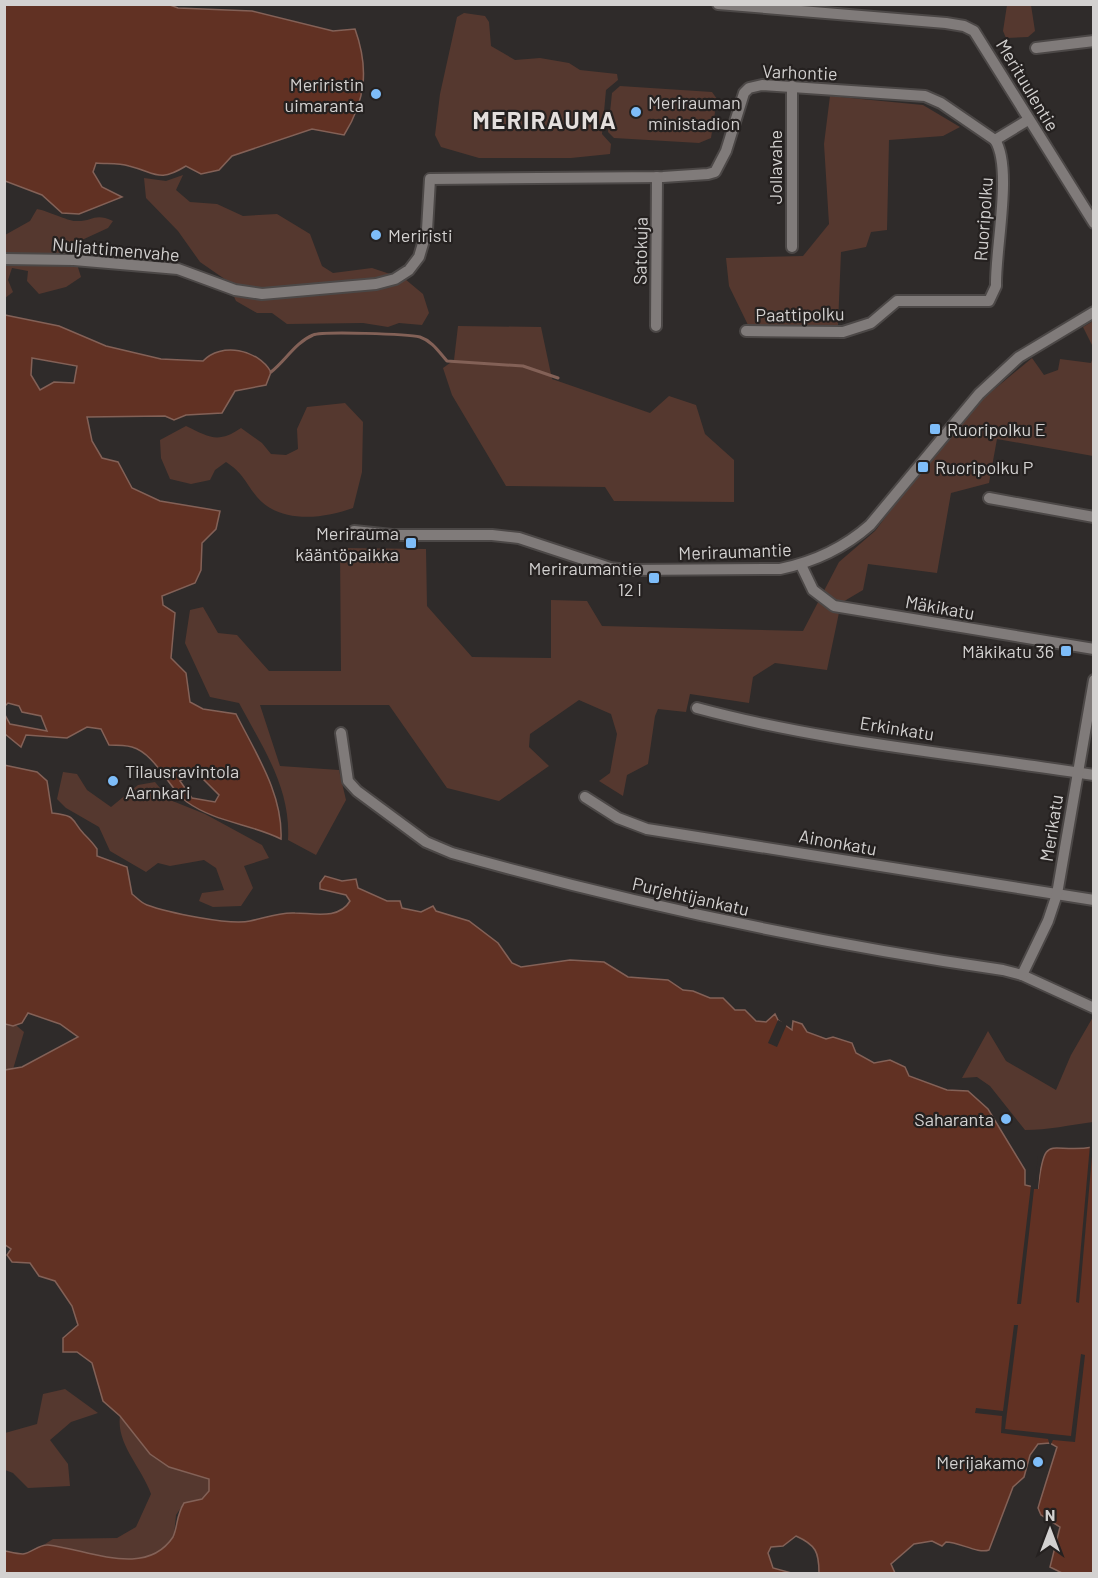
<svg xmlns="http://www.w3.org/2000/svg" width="1098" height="1578" font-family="Barlow,sans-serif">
<rect width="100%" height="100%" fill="#2f2b2a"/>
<g fill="#55382f">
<polygon points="1007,5 1031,5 1035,31 1028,37 1006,38 1003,31"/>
<polygon points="464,13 485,16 489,22 491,46 515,60 540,58 569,63 580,70 617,74 618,80 606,90 602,134 611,144 610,154 571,158 479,158 441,147 435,135 440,94 457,17"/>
<polygon points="620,86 712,92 717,99 711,138 699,143 614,138 608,132 612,93"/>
<polygon points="830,96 923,105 960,127 943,136 889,140 887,230 871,232 866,247 841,252 838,325 748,325 729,286 726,258 803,256 829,224 824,144"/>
<polygon points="183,175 176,190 190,202 217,204 243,216 277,214 310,234 322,266 333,273 372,268 405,279 423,294 429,313 422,325 399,323 388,327 363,323 287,324 272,313 257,313 236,301 226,280 200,262 178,231 146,198 144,178 166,181"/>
<path d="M37,209C48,211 68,221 75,221C93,222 94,212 113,221L108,228L71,245L81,277L66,287L39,294L27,281L28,271L12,268L8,280L13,292L5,298V235L30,221Z"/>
<polygon points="1093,321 1093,347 1083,327"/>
<polygon points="458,326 541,327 552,379 650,413 669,396 696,405 705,434 734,460 734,502 614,501 605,487 506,486 452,395 443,368 454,360"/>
<path d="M1093,357V456L997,439L989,483L951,493L937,573L868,564L863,590L841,603L827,670L775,663L753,677L749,703L690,694L686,712L658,709L655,716L648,764L627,775L623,796L599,781L610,773L617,734L611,714L579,700L530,734L529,747L549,766L499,801L447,788L389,705H260L280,766L339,770L346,800L316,855L288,840C291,788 263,748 239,703L210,697L185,643L190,610L203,607L218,633L237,635L269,671H341L340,548L426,549L427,606L472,657L551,658V600L587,601L602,626L803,631L839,562L875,531L921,470L985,397L1032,358L1044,375L1058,370L1060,359L1091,363Z"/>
<path d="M345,403L363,422L362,472L353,508C323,519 280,524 257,497C245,482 243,473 226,462L215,470L210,480L191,484L170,479L161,458L160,440L186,426C209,437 218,444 241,428L262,443L271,454L286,455L298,449L297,429L307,407Z"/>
<polygon points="63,772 77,774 87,790 111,807 138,785 155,782 170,800 205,814 262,845 269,858 244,866 253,888 241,906 213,907 199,901 202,893 224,890 216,868 204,860 170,866 158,863 146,872 110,851 99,827 66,808 57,799"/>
<polygon points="4,1015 24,1032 6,1093 4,1093"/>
<path d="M1093,1017V1122C1070,1125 1048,1130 1025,1130L990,1086L977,1077L962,1078L988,1031L1006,1061L1056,1090L1071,1055Z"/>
<polygon points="65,1389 98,1413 71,1422 50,1440 68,1464 70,1486 28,1488 13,1473 5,1470 5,1433 37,1424 43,1394"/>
<path d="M120,1416L150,1454L169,1467L209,1479V1491L202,1499L184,1503L176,1515L174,1535L158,1556L140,1565L45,1544L53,1539L117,1538L136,1527L151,1494C142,1468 116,1444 120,1416Z"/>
</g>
<g fill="#613123" stroke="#836157" stroke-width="1.5" fill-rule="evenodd">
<path d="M4,5H170L178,8L252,11L333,31L355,29C369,68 366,100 344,135L312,129L232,156L219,170L201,174L186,166C158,183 157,173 129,166C119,163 107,164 96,163L93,172L102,187L122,197L79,214L62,213L42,195L5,181Z"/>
<path d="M5,315L59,326L106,346L161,359L203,361C221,342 258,349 271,372L266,385L235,391L222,413L186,415L174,420L165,416L87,417L92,441L102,458L118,462L132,488L160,501L220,511L216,529L202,543L201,570L195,583L162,596L163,605L175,613L171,658L186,673L190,702L203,709L236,714C256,754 283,794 281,839C251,824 215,822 187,802C168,788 156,754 132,747C125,745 116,745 109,745L101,729L87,727L67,738L26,735L21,747L5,734V715L10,724L47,731L41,716L22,712L19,706L8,703L5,706ZM32,358L77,366L74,383L54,382L40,390L31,375ZM196,772L219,795L215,802L192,798L180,781Z"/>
<path d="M4,765L37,772L47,781L52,813C78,816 70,819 84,834C89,839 93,843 97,849V856L127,867L132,894C136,897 141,903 147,905C166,912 231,926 250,921C265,918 279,912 295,913C313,913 339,920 350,901L346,895L320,889V883L325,876L342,881L356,879L358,888L387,901H400L402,908L421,912L433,906L436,911L469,921L498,943L512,963L521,967L570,960L604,962L628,977L668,980L683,990L693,991L710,998H723L735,1010H745L756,1021L766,1022L775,1014L778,1020L792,1030L793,1021L802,1024L807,1032L826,1039L833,1037L852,1043L856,1053L874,1063L890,1060L905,1067L909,1076L947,1090L968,1091L988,1109L1025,1170V1185L1038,1188C1045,1129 1050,1155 1093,1147V1573H1062L1050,1567L1060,1527L1041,1515L1038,1508L1057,1447L1050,1443L1038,1444L1030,1455L1024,1477L1013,1487L989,1550C978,1554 959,1542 946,1542L942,1546L932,1541L914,1544L891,1564L895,1573H819C819,1552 816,1545 796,1536L783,1546L771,1547L768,1553L773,1568L795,1574L5,1573V1551C10,1552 17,1554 23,1554C32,1553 39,1544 48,1545C90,1550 146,1578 173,1537C178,1526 176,1516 184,1503L202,1499L209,1491V1479L169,1467L150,1454L120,1416L103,1401L92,1363L77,1352H63V1338L78,1325L72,1306L55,1281L39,1276L30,1263L12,1262L7,1255L11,1249L4,1244L5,1070L22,1067L78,1037L60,1024L28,1013L22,1023L13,1026L5,1024Z"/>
</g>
<g fill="#2f2b2a">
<polygon points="778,1020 787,1024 777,1047 768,1043"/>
<polygon points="1090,1145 1093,1145 1079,1303 1076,1302"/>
<polygon points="1038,1156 1041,1156 1038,1189 1034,1189 1021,1304 1017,1304 1031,1185 1035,1185"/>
<polygon points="1014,1325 1018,1325 1005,1429 1071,1436 1081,1354 1085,1355 1075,1442 1053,1440 1050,1446 1048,1439 1001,1433 1002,1416 975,1413 976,1408 1003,1411"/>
</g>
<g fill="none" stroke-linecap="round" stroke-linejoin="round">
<path stroke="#836157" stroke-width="3" d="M271,372C285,361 296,342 313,335C322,331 408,334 420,337C432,341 439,352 447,361L523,366L558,378"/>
<g stroke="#4c4847" stroke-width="14">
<g id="minor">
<polyline points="718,4 946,23 964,26 974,31 1094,223"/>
<polyline points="1036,48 1094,41"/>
<polyline points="792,86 792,247"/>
<polyline points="4,259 74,260 178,269 235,290 262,294 376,284 395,279 409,270 419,257 427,230 430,179 663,177 708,174 715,172 726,151 744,93 749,88 762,85 925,96 941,103 995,140 1028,120"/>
<polyline points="656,326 657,177"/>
<path d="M746,331L843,332L871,323L897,301H989L996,286C995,249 1013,168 995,140"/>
<polyline points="989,498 1094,517"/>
<path d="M354,531L392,535H492L519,538L610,568L627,570L780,569C814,562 844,548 870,525L979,394L1019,357L1094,312"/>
<polyline points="801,565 813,590 834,606 1094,649"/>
<path d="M697,708C826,743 962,754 1094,775"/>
<path d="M341,733L348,781L357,791L426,842L452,853C633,904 817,943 1003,970L1022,975L1094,1008"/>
<polyline points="585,797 618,818 647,829 1094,900"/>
<polyline points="1022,975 1048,921 1057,894 1094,680"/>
</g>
</g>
<use href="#minor" stroke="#807b7a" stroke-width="10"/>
</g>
<g fill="#7ebdf9" stroke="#252120" stroke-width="2">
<circle cx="376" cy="94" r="6"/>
<circle cx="636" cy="112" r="6"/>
<circle cx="376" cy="235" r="6"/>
<rect x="929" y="423" width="12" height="12" rx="3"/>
<rect x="917" y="461" width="12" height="12" rx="3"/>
<rect x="405" y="537" width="12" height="12" rx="3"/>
<rect x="648" y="572" width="12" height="12" rx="3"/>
<rect x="1060" y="645" width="12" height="12" rx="3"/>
<circle cx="113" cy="781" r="6"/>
<circle cx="1006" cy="1119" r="6"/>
<circle cx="1038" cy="1462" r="6"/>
</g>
<g text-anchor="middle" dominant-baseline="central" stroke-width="4.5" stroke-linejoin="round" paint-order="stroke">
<g font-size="18" fill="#d3d1d0" stroke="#252120">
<text transform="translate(800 72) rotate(2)">Varhontie</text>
<text transform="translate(1028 85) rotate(59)">Merituulentie</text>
<text transform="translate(775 167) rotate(-90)">Jollavahe</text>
<text transform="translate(983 219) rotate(-86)">Ruoripolku</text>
<text transform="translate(116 249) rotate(5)">Nuljattimenvahe</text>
<text transform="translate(640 251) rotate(-89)">Satokuja</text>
<text transform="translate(800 314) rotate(-1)">Paattipolku</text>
<text transform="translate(735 551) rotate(-2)">Meriraumantie</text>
<text transform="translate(940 607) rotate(10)">Mäkikatu</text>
<text transform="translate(897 728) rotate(9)">Erkinkatu</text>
<text transform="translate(1051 828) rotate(-81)">Merikatu</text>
<text transform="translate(838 842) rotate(10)">Ainonkatu</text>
<text transform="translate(691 896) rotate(13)">Purjehtijankatu</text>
</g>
<g font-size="18" fill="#d3d1d0" stroke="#252120" text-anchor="end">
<text x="364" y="84">Meriristin<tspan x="364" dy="21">uimaranta</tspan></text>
<text x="648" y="102" text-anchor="start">Merirauman<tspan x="648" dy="21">ministadion</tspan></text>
<text x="388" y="235" text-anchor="start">Meriristi</text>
<text x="947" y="429" text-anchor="start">Ruoripolku E</text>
<text x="935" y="467" text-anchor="start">Ruoripolku P</text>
<text x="399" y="533">Merirauma<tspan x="399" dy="21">kääntöpaikka</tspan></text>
<text x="642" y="568">Meriraumantie<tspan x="642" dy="21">12 I</tspan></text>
<text x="1054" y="651">Mäkikatu 36</text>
<text x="125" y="771" text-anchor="start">Tilausravintola<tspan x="125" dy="21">Aarnkari</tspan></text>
<text x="994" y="1119">Saharanta</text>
<text x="1026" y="1462">Merijakamo</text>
</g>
<g font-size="24" font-weight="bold" letter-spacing="1.5" fill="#e4dfdd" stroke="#252120">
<text x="545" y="119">MERIRAUMA</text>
</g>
</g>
<rect width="1098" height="1578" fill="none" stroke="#d3d1d0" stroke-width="12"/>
<g transform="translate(1050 1530)" stroke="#252120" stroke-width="4.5" paint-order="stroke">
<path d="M0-4.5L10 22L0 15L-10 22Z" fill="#d3d1d0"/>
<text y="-9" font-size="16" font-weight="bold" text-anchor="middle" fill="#d3d1d0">N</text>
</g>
</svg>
